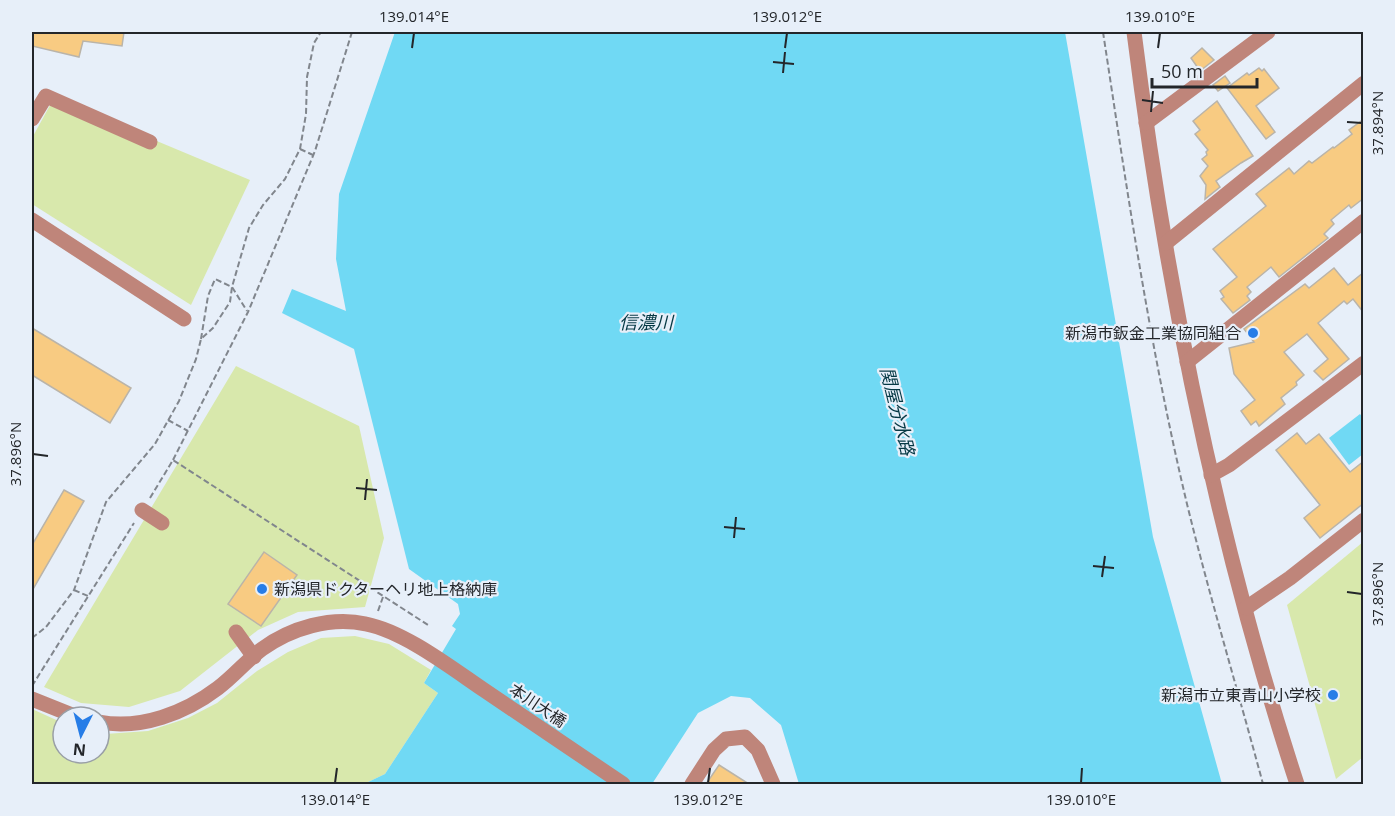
<svg xmlns="http://www.w3.org/2000/svg" width="1395" height="816" font-family="'Open Sans','Noto Sans JP',sans-serif">
<rect width="100%" height="100%" fill="#e7eff9"/>
<g fill="#d8e8ac">
<polygon points="54,98 250,180 191,305 32,204 32,138"/>
<polygon points="236,366 359,426 384,538 365,607 298,612 258,630 180,691 129,707 81,703 44,687"/>
<polygon points="1363,542 1363,757 1336,779 1287,605"/>
<polygon points="355,636 389,644 431,670 424,683 438,693 385,774 364,784 32,784 32,709 63,723 63,753 99,753 99,732 105,734 148,731 188,718 217,703 257,671 288,652 321,638"/>
</g>
<g fill="#70d9f4">
<polygon points="395,32 1065,32 1153,537 1222,784 799,784 781,725 750,698 731,696 698,713 652,784 364,784 385,774 438,693 424,683 456,629 452,626 460,614 458,604 409,569 354,349 282,313 292,289 346,311 336,259 339,194"/>
<polygon points="1360,414 1363,418 1363,454 1349,465 1329,438"/>
</g>
<g fill="#f8cb82" stroke="#bab4a9" stroke-width="1.5">
<polygon points="32,32 124,32 122,46 83,41 79,57 32,46"/>
<polygon points="1202,48 1214,60 1200,71 1191,58"/>
<polygon points="1259,68 1262,71 1264,69 1279,88 1256,106 1275,132 1266,139 1227,88 1247,73 1249,75"/>
<polygon points="1225,76 1230,83 1218,91 1213,85"/>
<polygon points="1217,101 1253,156 1241,163 1216,181 1220,187 1205,199 1206,185 1200,176 1208,166 1202,159 1207,155 1206,152 1208,150 1195,134 1200,130 1193,121"/>
<polygon points="1364,119 1364,198 1351,208 1349,205 1331,220 1334,224 1324,234 1328,238 1279,277 1271,267 1247,287 1251,292 1247,296 1250,300 1233,313 1221,299 1224,297 1220,291 1237,277 1213,249 1266,206 1256,194 1289,168 1294,174 1309,161 1312,163 1333,147 1334,148 1352,134 1349,130"/>
<polygon points="1334,268 1348,285 1364,272 1364,313 1353,299 1347,304 1344,301 1318,323 1349,359 1323,380 1314,371 1328,359 1307,334 1284,352 1304,375 1296,382 1297,385 1281,398 1285,404 1259,426 1256,421 1251,425 1241,411 1255,400 1234,374 1229,348 1254,342 1244,329 1305,284 1309,288"/>
<polygon points="32,328 131,388 110,423 32,375"/>
<polygon points="1297,433 1306,444 1319,434 1350,472 1364,461 1364,503 1320,538 1304,518 1320,505 1276,450"/>
<polygon points="64,490 84,501 32,591 32,545"/>
<polygon points="264,552 297,575 261,626 228,604"/>
<polygon points="719,765 749,784 706,784"/>
</g>
<g fill="none" stroke-linecap="round" stroke-linejoin="round">
<g stroke="#81868d" stroke-width="2" stroke-dasharray="6 3" stroke-linecap="butt">
<path d="M1103,32C1127,190 1150,349 1187,504C1210,598 1238,691 1263,784"/>
<polyline points="300,149 313,155"/>
<polyline points="201,339 208,296 215,279 232,287 247,311"/>
<polyline points="168,420 188,431"/>
<polyline points="173,460 248,312 315,151 352,32"/>
<polyline points="150,498 173,460 428,625"/>
<polyline points="74,590 88,596"/>
<polyline points="378,611 383,597"/>
<polyline points="32,638 46,627 74,590 106,502 155,444 179,401 196,359 201,339 213,328 230,302 232,287 249,228 263,205 285,179 300,149 306,114 307,77 314,43 321,32"/>
<polyline points="32,686 134,523"/>
</g>
<g stroke="#bf857a" stroke-width="15">
<path d="M1134,32C1166,287 1217,540 1297,784"/>
<polyline points="32,119 46,96 150,142"/>
<polyline points="1146,123 1268,32"/>
<polyline points="32,220 184,319"/>
<polyline points="1166,243 1364,83"/>
<polyline points="1187,362 1364,221"/>
<polyline points="1211,475 1229,465 1364,363"/>
<polyline points="142,510 162,523"/>
<polyline points="1246,608 1290,578 1364,520"/>
<polyline points="236,632 254,657"/>
<polyline points="32,699 77,717"/>
<path d="M99,722C141,730 185,713 218,688C234,676 247,660 262,649C291,628 331,616 366,624C405,632 450,667 484,690C530,721 577,753 623,784"/>
<polyline points="692,784 714,750 726,739 745,737 758,750 773,784"/>
</g>
</g>
<path fill="none" stroke="#23262a" stroke-width="2" d="M412,48L414,33M785,48L787,33M1158,48L1160,33M773,62L794,64M783,73L785,52M1142,100L1163,103M1151,112L1153,91M1347,122L1362,123M33,454L48,456M356,488L377,490M365,500L367,479M724,527L745,529M734,538L736,517M1093,566L1114,568M1102,577L1105,556M1347,592L1362,594M335,783L337,768M708,783L710,768M1081,783L1082,768"/>
<g fill="#277de7" stroke="#e7eff9" stroke-width="2">
<circle cx="1253" cy="333" r="6"/>
<circle cx="262" cy="589" r="6"/>
<circle cx="1333" cy="695" r="6"/>
</g>
<g text-anchor="middle" dominant-baseline="central" stroke-width="4.5" stroke-linejoin="round" paint-order="stroke">
<g font-size="16" fill="#23262a" stroke="#e7eff9" text-anchor="end">
<text x="1241" y="333">新潟市鈑金工業協同組合</text>
<text x="274" y="589" text-anchor="start">新潟県ドクターヘリ地上格納庫</text>
<text x="1321" y="695">新潟市立東青山小学校</text>
</g>
<g font-size="16" fill="#23262a" stroke="#e7eff9">
<text transform="translate(538 705) rotate(34)">本川大橋</text>
</g>
<g font-size="18" font-style="italic" fill="#063945" stroke="#e7eff9">
<text x="646" y="322">信濃川</text>
<text transform="translate(898 411) rotate(76)">関屋分水路</text>
</g>
</g>
<rect width="1395" height="816" fill="none" stroke="#e7eff9" stroke-width="66"/>
<g transform="translate(81 735) rotate(186)"><circle r="28" fill="#e7eff9" stroke="#999fa6" stroke-width="1.5"/>
<path d="M0-4.5L10 22L0 15L-10 22Z" fill="#277de7"/>
<text y="-9" font-size="16" font-weight="bold" text-anchor="middle" fill="#23262a">N</text>
</g>
<path d="M1152 78v9h105v-9" fill="none" stroke="#23262a" stroke-width="3"/>
<text x="1161" y="78" font-size="18" fill="#23262a" stroke="#e7eff9" stroke-width="4.5" paint-order="stroke">50 m</text>
<rect x="33" y="33" width="1329" height="750" fill="none" stroke="#23262a" stroke-width="2"/>
<g font-size="15" text-anchor="middle" fill="#23262a">
<text x="414" y="22">139.014°E</text>
<text x="787" y="22">139.012°E</text>
<text x="1160" y="22">139.010°E</text>
<text transform="translate(1378 123) rotate(-90)" y="5">37.894°N</text>
<text transform="translate(16 454) rotate(-90)" y="5">37.896°N</text>
<text transform="translate(1378 594) rotate(-90)" y="5">37.896°N</text>
<text x="335" y="805">139.014°E</text>
<text x="708" y="805">139.012°E</text>
<text x="1081" y="805">139.010°E</text>
</g>
</svg>
